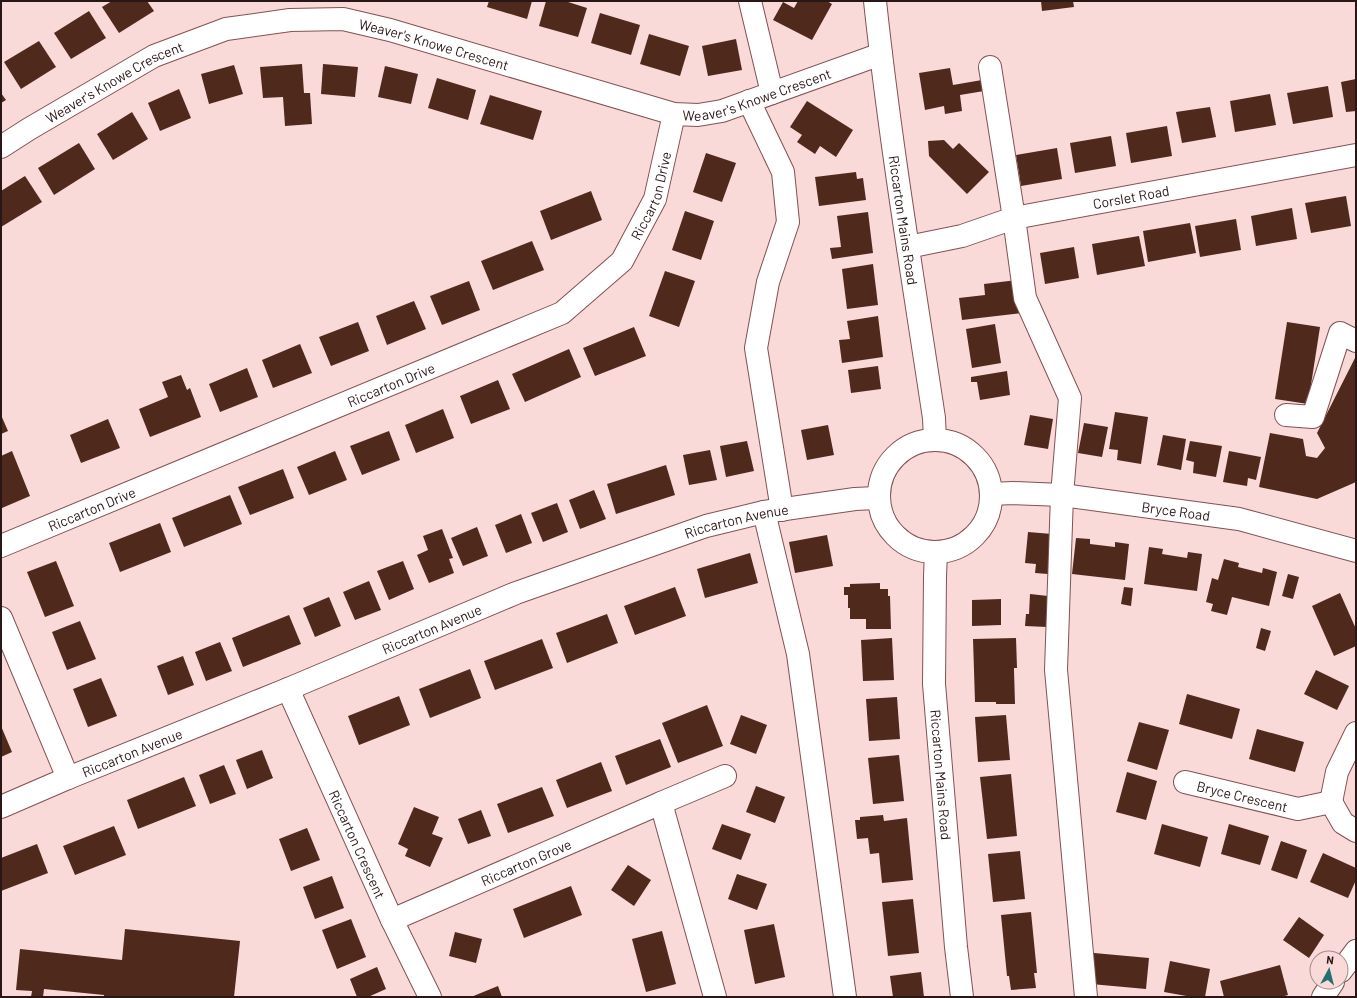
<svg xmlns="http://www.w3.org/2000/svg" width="1357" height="998" font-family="Barlow,sans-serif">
<rect width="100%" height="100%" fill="#fad9d9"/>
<g fill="#50291d">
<polygon points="112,1 147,1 154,11 119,33 102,7"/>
<polygon points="489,1 532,1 527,19 487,7"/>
<polygon points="546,1 565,1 587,8 578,37 539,26"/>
<polygon points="798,1 827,1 832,4 812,40 773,20 783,2 794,8"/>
<polygon points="1041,1 1073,1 1074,7 1042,11"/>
<polygon points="89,11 106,38 71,59 54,33"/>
<polygon points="600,13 640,25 631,55 591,43"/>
<polygon points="649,34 689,46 680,76 640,64"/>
<polygon points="736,39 742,70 708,76 702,46"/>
<polygon points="39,41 56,67 21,89 4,62"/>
<polygon points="302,64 304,93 310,93 312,124 285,126 283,97 263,98 260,67"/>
<polygon points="323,64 358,67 355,97 321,94"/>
<polygon points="234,65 243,94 209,104 201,74"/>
<polygon points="385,66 418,74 411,104 378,97"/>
<polygon points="950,68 953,85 982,80 984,91 960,95 962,111 945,114 944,106 925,110 919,73"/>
<polygon points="437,78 476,90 468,120 428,108"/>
<polygon points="1356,79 1356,111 1346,112 1341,82"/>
<polygon points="1328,86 1333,117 1293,124 1287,93"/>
<polygon points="179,89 191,118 160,131 148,103"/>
<polygon points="1,93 6,100 1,103"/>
<polygon points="1270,94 1276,125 1235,132 1230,101"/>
<polygon points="490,95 542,111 533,140 480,124"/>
<polygon points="807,101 853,130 836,157 820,146 815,154 797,142 802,135 790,127"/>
<polygon points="1210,107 1216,137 1182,143 1176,112"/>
<polygon points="132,112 148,139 113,160 97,134"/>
<polygon points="1167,126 1172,156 1131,163 1126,133"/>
<polygon points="1111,136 1116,166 1075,173 1070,143"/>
<polygon points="944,140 953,149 959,143 989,172 967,194 929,156 928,141"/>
<polygon points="79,143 95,169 54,195 38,168"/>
<polygon points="1057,148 1062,179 1021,186 1016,155"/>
<polygon points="706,153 736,163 722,202 693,192"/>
<polygon points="856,172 857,179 863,178 866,200 819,206 815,177"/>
<polygon points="25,176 42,202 1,227 1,191"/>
<polygon points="591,191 602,220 551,240 540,211"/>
<polygon points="1346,196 1351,226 1311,233 1305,203"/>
<polygon points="1292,208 1297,239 1256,246 1251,216"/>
<polygon points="685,211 714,221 701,260 672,250"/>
<polygon points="868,212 873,253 832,259 830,248 841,247 837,216"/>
<polygon points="1236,219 1241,250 1200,257 1195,226"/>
<polygon points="1190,223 1196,253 1148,262 1143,231"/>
<polygon points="1139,236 1145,266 1097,275 1092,244"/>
<polygon points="532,241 544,270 493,290 481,261"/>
<polygon points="1074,247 1079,278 1045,284 1040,253"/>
<polygon points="873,264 878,305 847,309 842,269"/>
<polygon points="665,271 695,281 679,327 649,316"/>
<polygon points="1017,280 1022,313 962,320 959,298 985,295 984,284"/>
<polygon points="469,281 480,310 442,325 430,296"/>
<polygon points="414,301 426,329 387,345 376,316"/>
<polygon points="878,316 883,357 842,363 839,340 850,339 847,321"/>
<polygon points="358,322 369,351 331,366 319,337"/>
<polygon points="1287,322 1320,327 1308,404 1275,399"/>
<polygon points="995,324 1001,363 972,368 966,329"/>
<polygon points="634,327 646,356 595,376 583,348"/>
<polygon points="300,344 312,373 273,388 262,360"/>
<polygon points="569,349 581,377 525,402 512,374"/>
<polygon points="1356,356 1356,482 1317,499 1259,487 1270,433 1303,439 1306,456 1317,458 1325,448 1317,433"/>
<polygon points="878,366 881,389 851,393 848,370"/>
<polygon points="247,368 258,397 220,412 209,384"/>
<polygon points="1007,371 1010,395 980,400 977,382 971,382 971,377"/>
<polygon points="181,375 187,390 190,388 201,417 150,437 139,409 168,397 162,382"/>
<polygon points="498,380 510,409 471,424 460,396"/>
<polygon points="443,409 454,438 416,453 405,425"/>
<polygon points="1115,412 1148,417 1141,464 1117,460 1118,450 1109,449"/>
<polygon points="1,415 8,431 1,434"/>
<polygon points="1030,415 1053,419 1048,449 1024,445"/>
<polygon points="108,419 120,448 81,463 70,435"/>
<polygon points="1084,423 1108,427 1102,457 1078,453"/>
<polygon points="828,425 834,455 807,460 801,430"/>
<polygon points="389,431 400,460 362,475 350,446"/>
<polygon points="1163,435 1186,439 1181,470 1157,465"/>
<polygon points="747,441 754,471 726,477 720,446"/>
<polygon points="1190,441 1222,446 1216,477 1193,473 1194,462 1186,460"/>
<polygon points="710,450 717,480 689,485 683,455"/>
<polygon points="12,451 30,496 2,508 1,456"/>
<polygon points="335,451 347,480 309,495 297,467"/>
<polygon points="1229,451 1261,457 1256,480 1248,478 1247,486 1223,482"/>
<polygon points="666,465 675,495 616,514 607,484"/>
<polygon points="283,469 294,498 250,515 238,487"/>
<polygon points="594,490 606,519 580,529 569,500"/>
<polygon points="230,495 242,524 184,547 172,518"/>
<polygon points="557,503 568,532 543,542 531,513"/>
<polygon points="521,514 532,543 506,553 495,525"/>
<polygon points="160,523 171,552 120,572 109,543"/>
<polygon points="477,527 488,556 463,566 451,538"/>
<polygon points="442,529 453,558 449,559 454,573 429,583 417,555 428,550 423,536"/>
<polygon points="1028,532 1052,534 1048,574 1035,573 1036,564 1025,563"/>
<polygon points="827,535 833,566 795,573 789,542"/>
<polygon points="1076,538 1090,539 1090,544 1115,547 1115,542 1129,544 1125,580 1072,574"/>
<polygon points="1149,547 1163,549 1162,554 1187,558 1188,552 1202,554 1197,591 1144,584"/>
<polygon points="750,553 758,583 705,598 697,569"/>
<polygon points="1224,559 1239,563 1238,567 1262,573 1263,568 1277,572 1269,606 1232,597 1227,615 1211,611 1213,604 1206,602 1212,578 1218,580"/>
<polygon points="56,561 74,606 45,617 27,572"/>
<polygon points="403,561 414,589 389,600 377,571"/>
<polygon points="1288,574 1299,577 1293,599 1282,596"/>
<polygon points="369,581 381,610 355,620 343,592"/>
<polygon points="880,583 880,589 888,589 888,596 890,596 891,629 866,629 866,619 850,619 850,608 848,608 848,595 844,595 844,587 850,587 850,584"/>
<polygon points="675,587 686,616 635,635 624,606"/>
<polygon points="1124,587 1133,588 1131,606 1121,604"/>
<polygon points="1340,593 1356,629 1356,646 1334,656 1312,606"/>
<polygon points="1030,594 1048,596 1047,627 1025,626 1026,614 1029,614"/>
<polygon points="329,597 341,626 315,637 303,608"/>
<polygon points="1001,599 1001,625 972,626 972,600"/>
<polygon points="607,614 618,643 567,663 556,633"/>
<polygon points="289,615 301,644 243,667 232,638"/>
<polygon points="80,621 96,659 67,670 52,632"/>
<polygon points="1261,628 1271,631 1265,651 1256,648"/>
<polygon points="892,638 894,680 863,681 861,640"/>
<polygon points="1016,638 1017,668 1014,668 1014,670 1015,704 996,704 996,702 975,702 973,639"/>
<polygon points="542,639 553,668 495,690 484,661"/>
<polygon points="220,642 232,671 206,681 195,652"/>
<polygon points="183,656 194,685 168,695 157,666"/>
<polygon points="470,669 481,698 430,718 419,689"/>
<polygon points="1316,670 1349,686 1337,710 1304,694"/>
<polygon points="101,678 117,716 88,727 73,689"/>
<polygon points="1187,694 1240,709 1232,739 1179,724"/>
<polygon points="399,696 410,725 359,745 348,716"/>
<polygon points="897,697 900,739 869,741 866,699"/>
<polygon points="707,705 723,746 678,763 662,723"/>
<polygon points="741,715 767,725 756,754 730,744"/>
<polygon points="1006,715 1010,760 978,762 975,717"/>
<polygon points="1139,722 1169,730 1157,770 1127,761"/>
<polygon points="1,726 12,752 1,757"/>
<polygon points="1257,729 1304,742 1295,772 1249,759"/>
<polygon points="660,739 671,767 626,785 615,756"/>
<polygon points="262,750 273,778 247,789 236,760"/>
<polygon points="899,755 904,801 873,804 868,758"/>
<polygon points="601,762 612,791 567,808 556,780"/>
<polygon points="224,765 236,794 210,804 199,775"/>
<polygon points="1127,772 1157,781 1146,820 1116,812"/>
<polygon points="1011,774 1017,836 987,839 980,777"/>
<polygon points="184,777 196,806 138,829 127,800"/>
<polygon points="756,786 785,797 775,823 746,812"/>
<polygon points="542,787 554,816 508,833 497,804"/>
<polygon points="414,807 439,817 432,834 443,838 430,867 405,856 408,849 398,844"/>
<polygon points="481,810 491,836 468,844 458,819"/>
<polygon points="883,815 884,821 907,818 913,880 882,883 879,853 870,854 868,838 857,839 855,820 860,820 860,817"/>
<polygon points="722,824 751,834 741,860 712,849"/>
<polygon points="1162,824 1208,837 1200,867 1154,854"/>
<polygon points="1229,824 1269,836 1260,865 1221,854"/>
<polygon points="114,826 126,855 75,875 63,846"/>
<polygon points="307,828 320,860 291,871 279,839"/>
<polygon points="1281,841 1307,850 1297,879 1271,870"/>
<polygon points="37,844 48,873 1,891 1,858"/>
<polygon points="1020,851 1025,899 993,902 988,854"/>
<polygon points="1323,853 1356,868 1356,880 1348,898 1310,882"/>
<polygon points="628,865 651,880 634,906 611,890"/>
<polygon points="737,874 767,884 757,910 728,899"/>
<polygon points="332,876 344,908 315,919 303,887"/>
<polygon points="571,886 582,915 524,938 513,909"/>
<polygon points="913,899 919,953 888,956 882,902"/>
<polygon points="1031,912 1037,973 1034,973 1036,988 1011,990 1009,976 1007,976 1001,915"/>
<polygon points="1299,917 1324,935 1309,958 1283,940"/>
<polygon points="351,919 366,957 337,969 322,930"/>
<polygon points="774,924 785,977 755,984 744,930"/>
<polygon points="125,929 240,941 234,997 104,997 104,995 44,989 43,997 31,997 32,991 16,990 20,949 122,960"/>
<polygon points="662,931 676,984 646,992 632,939"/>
<polygon points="455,932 482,939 476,963 449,956"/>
<polygon points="1094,953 1149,958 1146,989 1091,984"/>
<polygon points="1170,961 1210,969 1205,997 1192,997 1164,992"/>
<polygon points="1280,965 1288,995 1281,997 1224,997 1220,981"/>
<polygon points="377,967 386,989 368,997 357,997 350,979"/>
<polygon points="921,972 924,997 893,997 890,976"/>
<polygon points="498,986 502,997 471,997"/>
</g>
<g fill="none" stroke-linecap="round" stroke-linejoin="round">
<g stroke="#805253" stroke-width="24">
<g id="minor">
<polyline points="750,1 772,93"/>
<path id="s1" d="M875,1C890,141 913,279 934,418L935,440"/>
<polyline points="990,67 1014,218 1025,298 1070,398 1062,495 1056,670 1086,997"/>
<polyline points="749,101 783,172 788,222 768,282 756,348 782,510"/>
<path id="s2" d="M1,147L29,129L154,56L226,29L290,20L343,19L390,30L674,114L698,115L722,111L881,54"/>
<path id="s3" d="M908,247L962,236L1014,218L1356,155"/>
<polyline points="1286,415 1313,417 1340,333 1356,341"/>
<circle cx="935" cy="496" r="56"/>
<path id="s4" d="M991,494L1013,493L1062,495L1239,519L1356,551"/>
<polyline points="764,512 798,654 845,997"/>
<path id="s5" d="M1,546L562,313L622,261L655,199L674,114"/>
<path id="s6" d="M936,552L935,576L934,684L956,947L962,997"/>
<polyline points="1,618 68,778"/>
<path id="s7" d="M288,689L392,920L430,997"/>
<path id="s8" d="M1185,782L1298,809L1331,802L1343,823L1356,831"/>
<polyline points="1331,802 1337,772 1356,733"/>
<polyline points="661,803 725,776"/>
<path id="s9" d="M1,807L68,778L288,689L516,593L706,526L764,512L855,499L877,498"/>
<path id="s10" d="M392,920L661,803L715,997"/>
<polyline points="1341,971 1356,951"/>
<polyline points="1323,997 1333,982"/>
</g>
</g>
<use href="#minor" stroke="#fff" stroke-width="22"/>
</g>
<g text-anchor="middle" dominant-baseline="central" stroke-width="4" stroke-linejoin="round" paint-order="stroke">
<g font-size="14" fill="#291617" stroke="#fad9d9">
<text stroke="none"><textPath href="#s2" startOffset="467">Weaver's Knowe Crescent</textPath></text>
<text stroke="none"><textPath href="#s2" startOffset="131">Weaver's Knowe Crescent</textPath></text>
<text stroke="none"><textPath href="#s2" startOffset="803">Weaver's Knowe Crescent</textPath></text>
<text stroke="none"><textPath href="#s5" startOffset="759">Riccarton Drive</textPath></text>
<text stroke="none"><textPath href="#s3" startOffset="229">Corslet Road</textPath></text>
<text stroke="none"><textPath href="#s1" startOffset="221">Riccarton Mains Road</textPath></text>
<text stroke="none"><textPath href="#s5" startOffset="422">Riccarton Drive</textPath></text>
<text stroke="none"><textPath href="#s5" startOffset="98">Riccarton Drive</textPath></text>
<text stroke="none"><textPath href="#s4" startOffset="186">Bryce Road</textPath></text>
<text stroke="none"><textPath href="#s9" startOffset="790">Riccarton Avenue</textPath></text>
<text stroke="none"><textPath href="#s9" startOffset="466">Riccarton Avenue</textPath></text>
<text stroke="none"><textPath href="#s9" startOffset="142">Riccarton Avenue</textPath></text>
<text stroke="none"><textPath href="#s6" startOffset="223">Riccarton Mains Road</textPath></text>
<text stroke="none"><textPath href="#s8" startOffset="59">Bryce Crescent</textPath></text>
<text stroke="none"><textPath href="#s7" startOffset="170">Riccarton Crescent</textPath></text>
<text stroke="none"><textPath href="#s10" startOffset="146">Riccarton Grove</textPath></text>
</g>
</g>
<rect width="1357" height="998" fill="none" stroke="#291617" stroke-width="4"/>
<g transform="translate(1329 970) rotate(7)"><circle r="19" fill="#fad9d9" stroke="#a68b8b"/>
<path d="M0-3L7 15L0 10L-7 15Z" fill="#236f71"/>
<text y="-6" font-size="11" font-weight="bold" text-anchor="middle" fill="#291617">N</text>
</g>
</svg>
